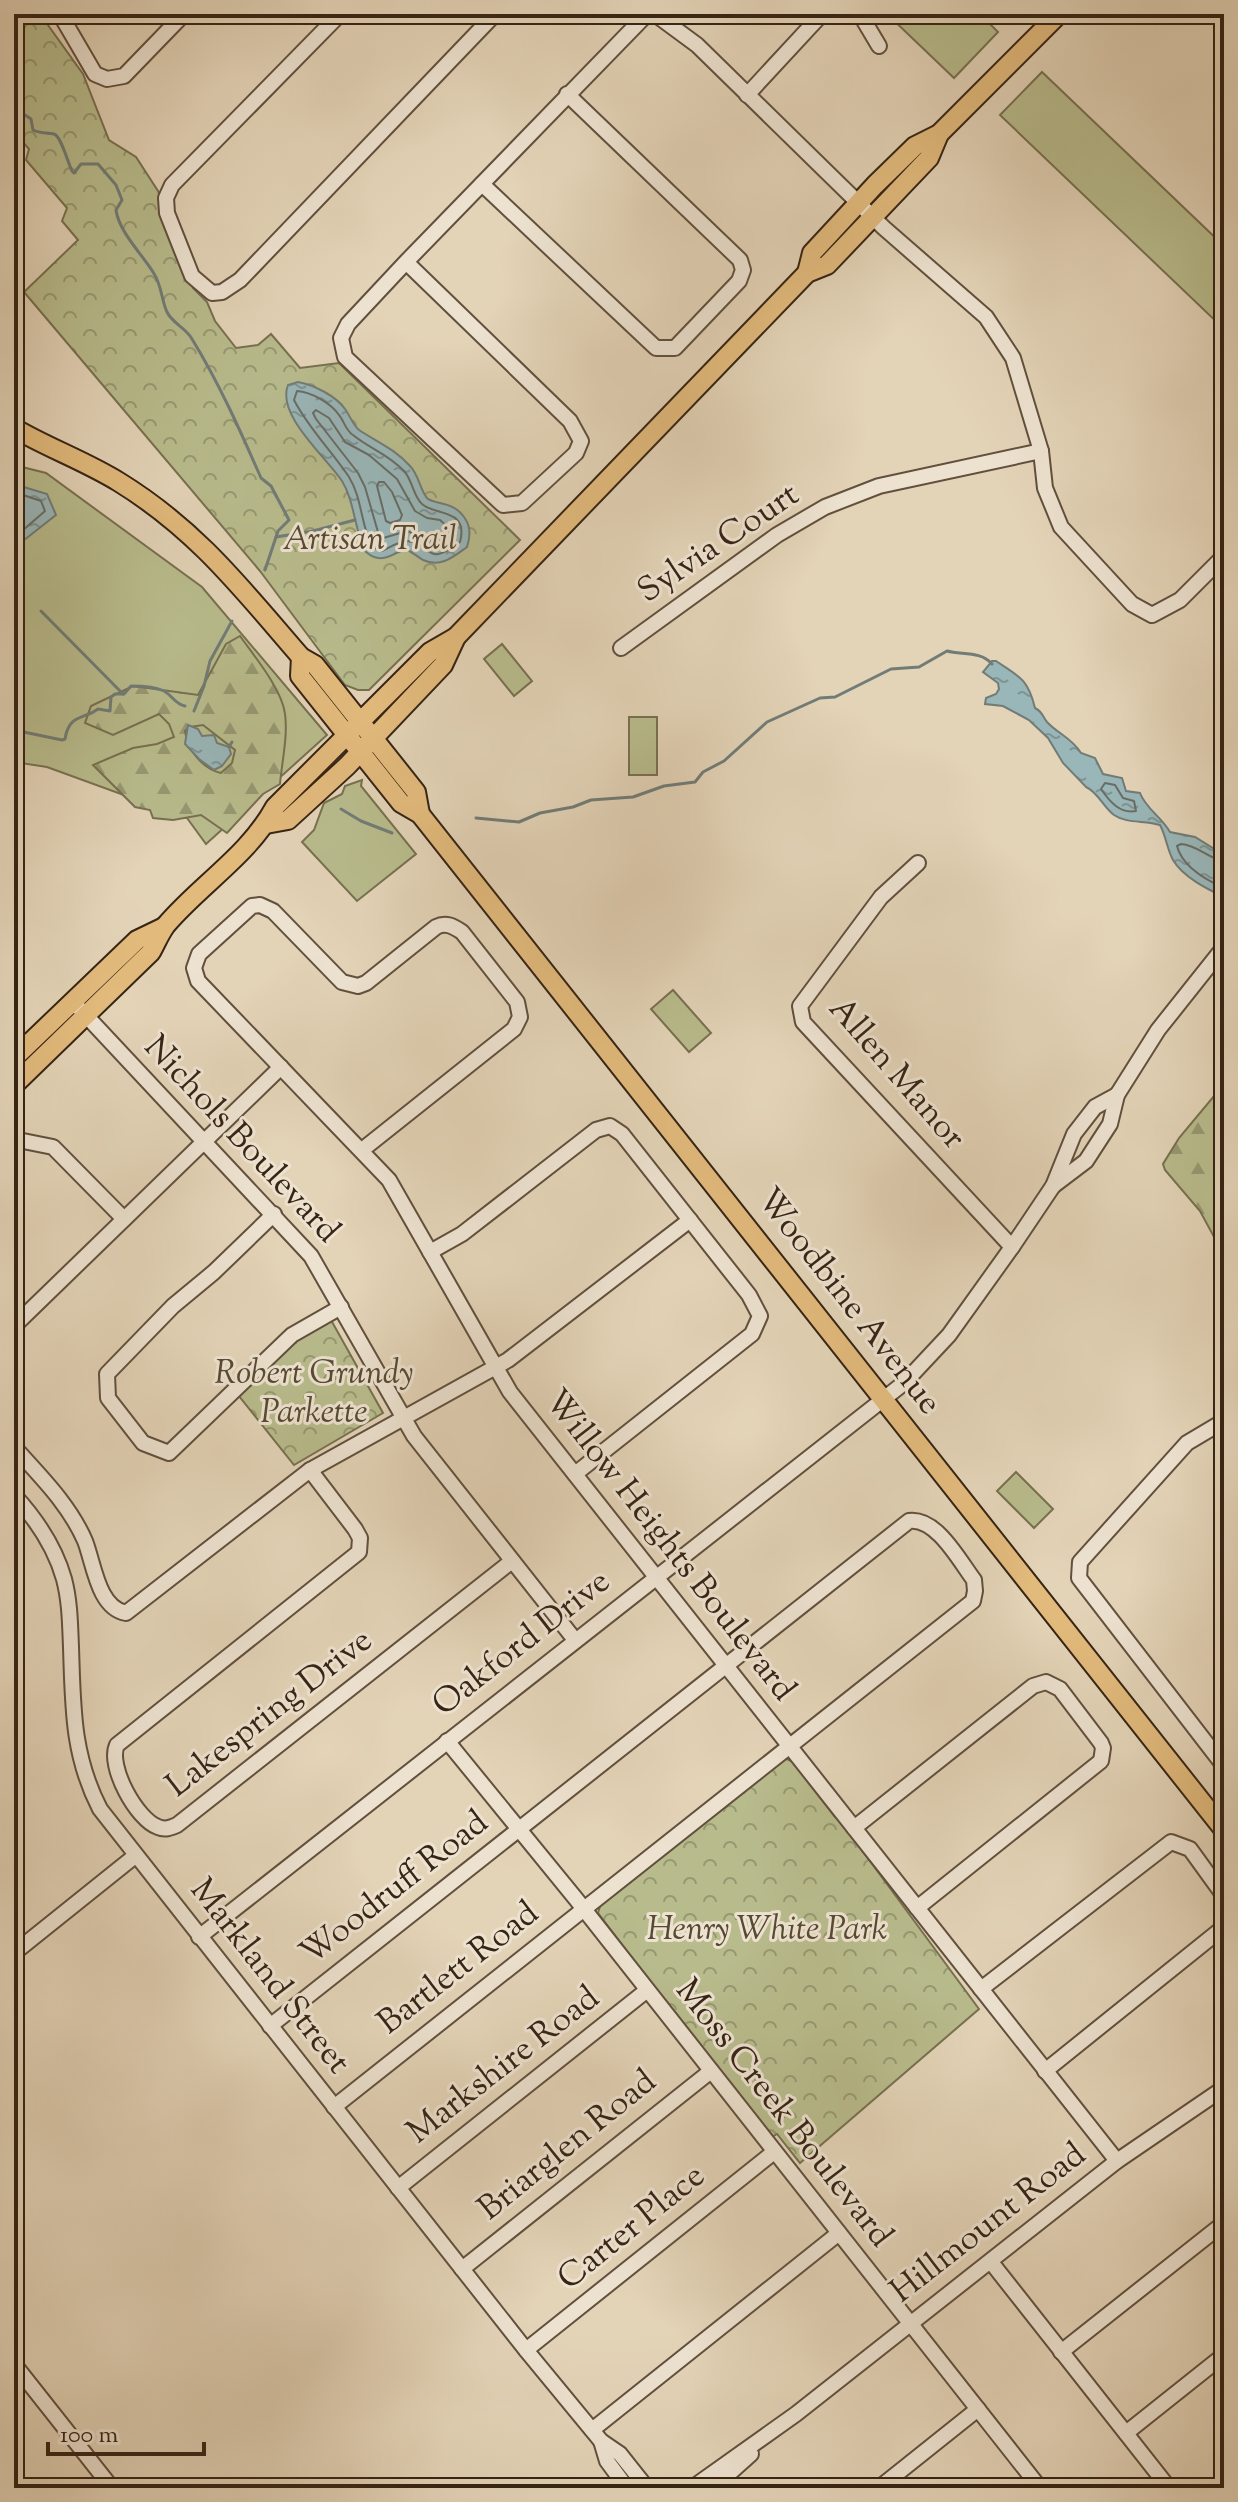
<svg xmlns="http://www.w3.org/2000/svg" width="1238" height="2502" font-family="'Sorts Mill Goudy',serif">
<defs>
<pattern id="forest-firs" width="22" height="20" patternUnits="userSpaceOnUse" patternTransform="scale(2)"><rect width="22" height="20" fill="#b8bb8c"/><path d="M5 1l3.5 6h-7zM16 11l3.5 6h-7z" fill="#969871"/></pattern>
<pattern id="park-crowns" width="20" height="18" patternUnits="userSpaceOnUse" patternTransform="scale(2)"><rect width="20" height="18" fill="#b8bb8c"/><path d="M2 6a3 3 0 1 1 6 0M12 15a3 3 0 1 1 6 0" fill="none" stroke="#969871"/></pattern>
<pattern id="water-ripples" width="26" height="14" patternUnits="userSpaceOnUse" patternTransform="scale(2)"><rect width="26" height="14" fill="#99b6b8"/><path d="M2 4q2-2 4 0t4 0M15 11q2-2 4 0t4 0" fill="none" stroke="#7e9494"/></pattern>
</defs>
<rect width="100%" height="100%" fill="#e3d3b7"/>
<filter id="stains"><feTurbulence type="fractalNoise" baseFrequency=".0025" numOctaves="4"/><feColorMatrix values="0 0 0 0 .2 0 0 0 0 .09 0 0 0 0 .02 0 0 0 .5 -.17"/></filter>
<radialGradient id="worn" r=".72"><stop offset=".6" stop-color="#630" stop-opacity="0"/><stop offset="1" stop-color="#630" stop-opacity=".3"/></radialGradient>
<g fill="#b8bb8c" stroke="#777050" stroke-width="2">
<polygon points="887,14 980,14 998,32 954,78"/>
<polygon points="1042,72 1224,246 1224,329 1000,115"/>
<polygon points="14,465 46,473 202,587 327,735 206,844 187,818 47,767 14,762"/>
<polygon points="502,644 532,681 514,696 484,659"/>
<rect x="629" y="717" width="28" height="58"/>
<polygon points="362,780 361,786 416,854 357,901 302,842 314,830 324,803 342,794 345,786"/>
<polygon points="673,990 711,1033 689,1052 651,1009"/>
<polygon points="1016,1472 1053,1509 1034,1528 997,1491"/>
</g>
<g fill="url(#forest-firs)" stroke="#777050" stroke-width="2" fill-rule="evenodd">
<path d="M240,636C254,656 282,689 285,714C288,736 282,761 280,784L263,794L227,833L201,815L173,820L153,818L150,810L135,807L93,765L133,748L157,744L174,737L169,724L159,714L113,735L85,723L91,706L133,686L198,695L226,644ZM203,725L235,750L232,763L221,773C203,769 187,750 185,731L190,727Z"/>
<polygon points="1224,1084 1224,1240 1214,1237 1200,1211 1165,1170 1163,1164 1179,1138"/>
</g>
<g fill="url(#park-crowns)" stroke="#777050" stroke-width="2">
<polygon points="14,14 40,14 83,74 109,140 136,157 158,191 193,288 207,302 215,321 236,348 258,345 271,334 300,368 339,363 520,540 369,690 358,690 345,685 260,571 24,292 78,240 62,221 67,208 26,160 29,149 14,132"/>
<polygon points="331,1320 383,1413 294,1465 239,1396 293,1343"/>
<polygon points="787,1759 793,1762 835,1817 840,1817 860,1841 859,1846 979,2009 800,2163 777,2134 769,2139 598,1913 601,1903 782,1760"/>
</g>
<g fill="url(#water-ripples)" stroke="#717c77" stroke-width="2">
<path d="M298,382C314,385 336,396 345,409C350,416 353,425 359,430C377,442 395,449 410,466C419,475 420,490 427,498C434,505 452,500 464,517C471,526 470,538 467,547C453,557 441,568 423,560C416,556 413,552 405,549C390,556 380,564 366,552C354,530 355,502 342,481C326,457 276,415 288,385Z"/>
<polygon points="14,484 47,494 56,515 14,548"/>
<path d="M992,661H996C1020,677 1028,679 1035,708C1043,712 1042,716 1047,722C1058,734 1072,738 1081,753L1095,758L1103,774L1122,778L1126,791L1140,793C1146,809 1161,816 1170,832L1195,837L1224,855V897C1207,889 1183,877 1173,860C1167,849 1166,836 1160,825C1145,820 1127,824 1114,815C1103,807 1098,792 1086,787L1063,763L1048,738L1029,720L1003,706L985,704L986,698L996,694L999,689L998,683L983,672Z"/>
<polygon points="188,725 198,729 202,736 214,735 217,743 229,747 231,754 222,766 214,770 199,759 185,744"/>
</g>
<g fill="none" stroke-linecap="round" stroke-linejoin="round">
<g stroke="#686d66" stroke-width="2">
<path d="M297,391C311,392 331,403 339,415C344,421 346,431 353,435C370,449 387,453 404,471C413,481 413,496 422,504C435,516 469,508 460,542C425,569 433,543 407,541C399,541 389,548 382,551L372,547C361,525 362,498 349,477C331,450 309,429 294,400Z"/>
<polygon points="316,410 329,418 345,442 369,455 397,479 415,511 427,518 440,520 450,529 450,537 438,544 407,531 380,539 365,487 358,473 316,419 313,413"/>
<polygon points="379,482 384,482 392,492 402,515 400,520 390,523 386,521 377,486"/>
<polyline points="14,492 41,501 45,511 14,538"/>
<path d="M1105,783L1115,785L1123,798L1134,801L1136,811C1120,814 1110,802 1101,789Z"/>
<path d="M1224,861C1208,859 1198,845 1181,844L1177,846C1182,866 1206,880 1224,888"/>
</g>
<g stroke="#717c77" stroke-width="3">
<path d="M14,87L19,96V111L31,119L33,130C41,134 47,132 54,134C61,136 68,163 72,171L74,173L81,164H98L116,185L122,200L116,210C119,232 142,254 153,272C162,285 161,299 167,312C172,323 186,328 192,339C219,383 240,430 261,478L271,486L289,520L278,531L265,570"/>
<polyline points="276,537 313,531 355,520"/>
<polyline points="41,611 123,694"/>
<polyline points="194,711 204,686 210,661 232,621"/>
<path d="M14,730L62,740L65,739C69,714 83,720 98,709L110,711L111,697L115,694H124L131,686C141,686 154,686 164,691C173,696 175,704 185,706"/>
<polyline points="229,747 232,742"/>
<polyline points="341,809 361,821 392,833"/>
<path d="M476,818L519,822L540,813L573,807L591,800L633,797L664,786L695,782L703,772L724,761L767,722L820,698L835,697L891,669L919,667L947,651C962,655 981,651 992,664"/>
</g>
<g stroke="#61503e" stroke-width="18">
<g id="minor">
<polyline points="60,14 95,74 107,79 124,76 184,14"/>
<polyline points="340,14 172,185 166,198 167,213 192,276 212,293 222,292 240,280 495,14"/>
<polyline points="655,14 697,45 884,228 986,317 1013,358 1041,451 1045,488 1061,527 1132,604 1152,615 1180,600 1224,556"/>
<polyline points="860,14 879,46"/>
<polyline points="747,95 822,14"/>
<polyline points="482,184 656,348 675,348 739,281 743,270 740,260 567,94"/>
<polyline points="406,262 570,421 581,441 576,453 522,503 503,505 345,357 341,338 348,324 406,262 647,14"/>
<polyline points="621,648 777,535 825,507 879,486 1041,451"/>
<polyline points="918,863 881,897 800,1006 803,1022 1012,1247"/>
<polyline points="79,1008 311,1256 414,1436 575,1640"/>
<polyline points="23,1141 53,1147 124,1219"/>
<path d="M362,1150L514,1029L520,1017L517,1002L462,932C453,926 446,922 436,927L366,983L358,986L342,982L273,911L260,905L252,906L199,954L194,968L198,981L389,1180L510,1392L1117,2161"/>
<polyline points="1053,1186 1086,1161 1110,1124 1117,1095 1158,1030 1224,947"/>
<polyline points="274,1214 214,1272 173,1306 107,1374 108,1398 143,1443 169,1453 292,1335 341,1307"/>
<polyline points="430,1252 462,1234 596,1130 610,1126 622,1134 749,1295 760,1316 752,1334 575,1474"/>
<polyline points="14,1326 281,1067"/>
<polyline points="1224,1421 1187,1443 1080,1562 1079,1578 1224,1766"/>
<path d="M14,1447C40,1476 69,1504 85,1541C94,1564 98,1608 126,1613L310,1470L508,1360L690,1220"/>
<path d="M310,1470L355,1529L360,1538L359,1552L117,1745C107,1766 137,1820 158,1827C165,1830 170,1828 177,1825L512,1561"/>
<path d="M14,1495C36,1519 55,1547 64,1579C70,1602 70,1624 71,1647C73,1706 72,1755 100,1809L526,2350L601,2441L620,2454L647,2488"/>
<polyline points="447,1741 576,1899 1040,2488"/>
<polyline points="854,1828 1033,1686 1046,1682 1060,1689 1101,1743 1103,1748 1101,1761 917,1908"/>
<polyline points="199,1937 904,1383 949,1335 1012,1247 1053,1186 1074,1134 1095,1107 1117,1095"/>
<polyline points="14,1953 135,1856"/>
<polyline points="981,1989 1171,1842 1190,1849 1224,1896"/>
<path d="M270,2026L909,1521C936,1517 959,1560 974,1580L975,1591L973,1601L334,2107"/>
<polyline points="1045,2071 1224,1927"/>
<polyline points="398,2188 646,1991"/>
<polyline points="991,2262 1169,2488"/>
<polyline points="462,2269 711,2071"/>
<polyline points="526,2350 774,2152"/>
<polyline points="1061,2352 1224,2223"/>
<polyline points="14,2364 112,2488"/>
<polyline points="592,2430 839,2233"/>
<polyline points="1126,2433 1224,2355"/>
<polyline points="601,2441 607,2461 627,2488"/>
<polyline points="692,2488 796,2414 1117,2161 1224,2088"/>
<polyline points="713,2488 751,2454"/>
<polyline points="879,2488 978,2409"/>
<polyline points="1215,2488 1224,2481"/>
</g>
</g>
<g stroke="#362415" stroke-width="22">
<g id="major">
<polyline points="807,273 812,253 875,185 915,146 939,134 1059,14"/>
<path d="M14,428C48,448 85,461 119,482C197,530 242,589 301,657L315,665L416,792L420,814"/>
<polyline points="301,657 300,676 401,803 420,814 1224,1830"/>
<polyline points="266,824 288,820 347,766 443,665 456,637"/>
<polyline points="14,1058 137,940 164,927"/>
<path d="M14,1085L151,952C156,943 160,933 166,925C201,884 249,855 275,807L430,652L456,637L807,273L827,265L929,158L939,134"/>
</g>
</g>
<use href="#minor" stroke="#ede2d0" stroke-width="14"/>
<use href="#major" stroke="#e2ba7c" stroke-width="18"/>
</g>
<g text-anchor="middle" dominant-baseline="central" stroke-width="6" stroke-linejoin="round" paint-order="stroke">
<g font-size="34" font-style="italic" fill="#564a33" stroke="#ede2d0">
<text x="370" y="540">Artisan Trail</text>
<text x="314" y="1374">Robert Grundy<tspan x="314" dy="39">Parkette</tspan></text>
<text x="767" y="1930">Henry White Park</text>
</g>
<g font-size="34" fill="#362415" stroke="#ede2d0">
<text transform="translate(719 544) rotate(-34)">Sylvia Court</text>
<text transform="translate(896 1074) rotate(49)">Allen Manor</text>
<text transform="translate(241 1140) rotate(47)">Nichols Boulevard</text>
<text transform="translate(848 1302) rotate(52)">Woodbine Avenue</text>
<text transform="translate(669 1546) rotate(52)">Willow Heights Boulevard</text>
<text transform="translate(522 1644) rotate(-38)">Oakford Drive</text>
<text transform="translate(270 1714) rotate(-38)">Lakespring Drive</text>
<text transform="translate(395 1889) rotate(-38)">Woodruff Road</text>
<text transform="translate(459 1969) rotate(-38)">Bartlett Road</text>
<text transform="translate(269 1977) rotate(52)">Markland Street</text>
<text transform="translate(504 2066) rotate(-38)">Markshire Road</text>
<text transform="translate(783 2114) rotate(52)">Moss Creek Boulevard</text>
<text transform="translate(568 2146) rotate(-39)">Briarglen Road</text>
<text transform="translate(989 2224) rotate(-38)">Hillmount Road</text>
<text transform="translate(632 2228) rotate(-39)">Carter Place</text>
</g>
</g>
<rect width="1238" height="2502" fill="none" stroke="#e3d3b7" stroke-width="48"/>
<rect x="16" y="16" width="1206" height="2470" fill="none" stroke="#362415" stroke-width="4"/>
<rect x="24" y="24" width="1190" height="2454" fill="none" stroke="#362415" stroke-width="2"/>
<path d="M48 2442v12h156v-12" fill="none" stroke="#362415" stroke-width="4"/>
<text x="60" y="2442" font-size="24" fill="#362415" stroke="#ede2d0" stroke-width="6" paint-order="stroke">100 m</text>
<rect width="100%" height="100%" filter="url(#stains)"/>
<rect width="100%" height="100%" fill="url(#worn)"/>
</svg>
